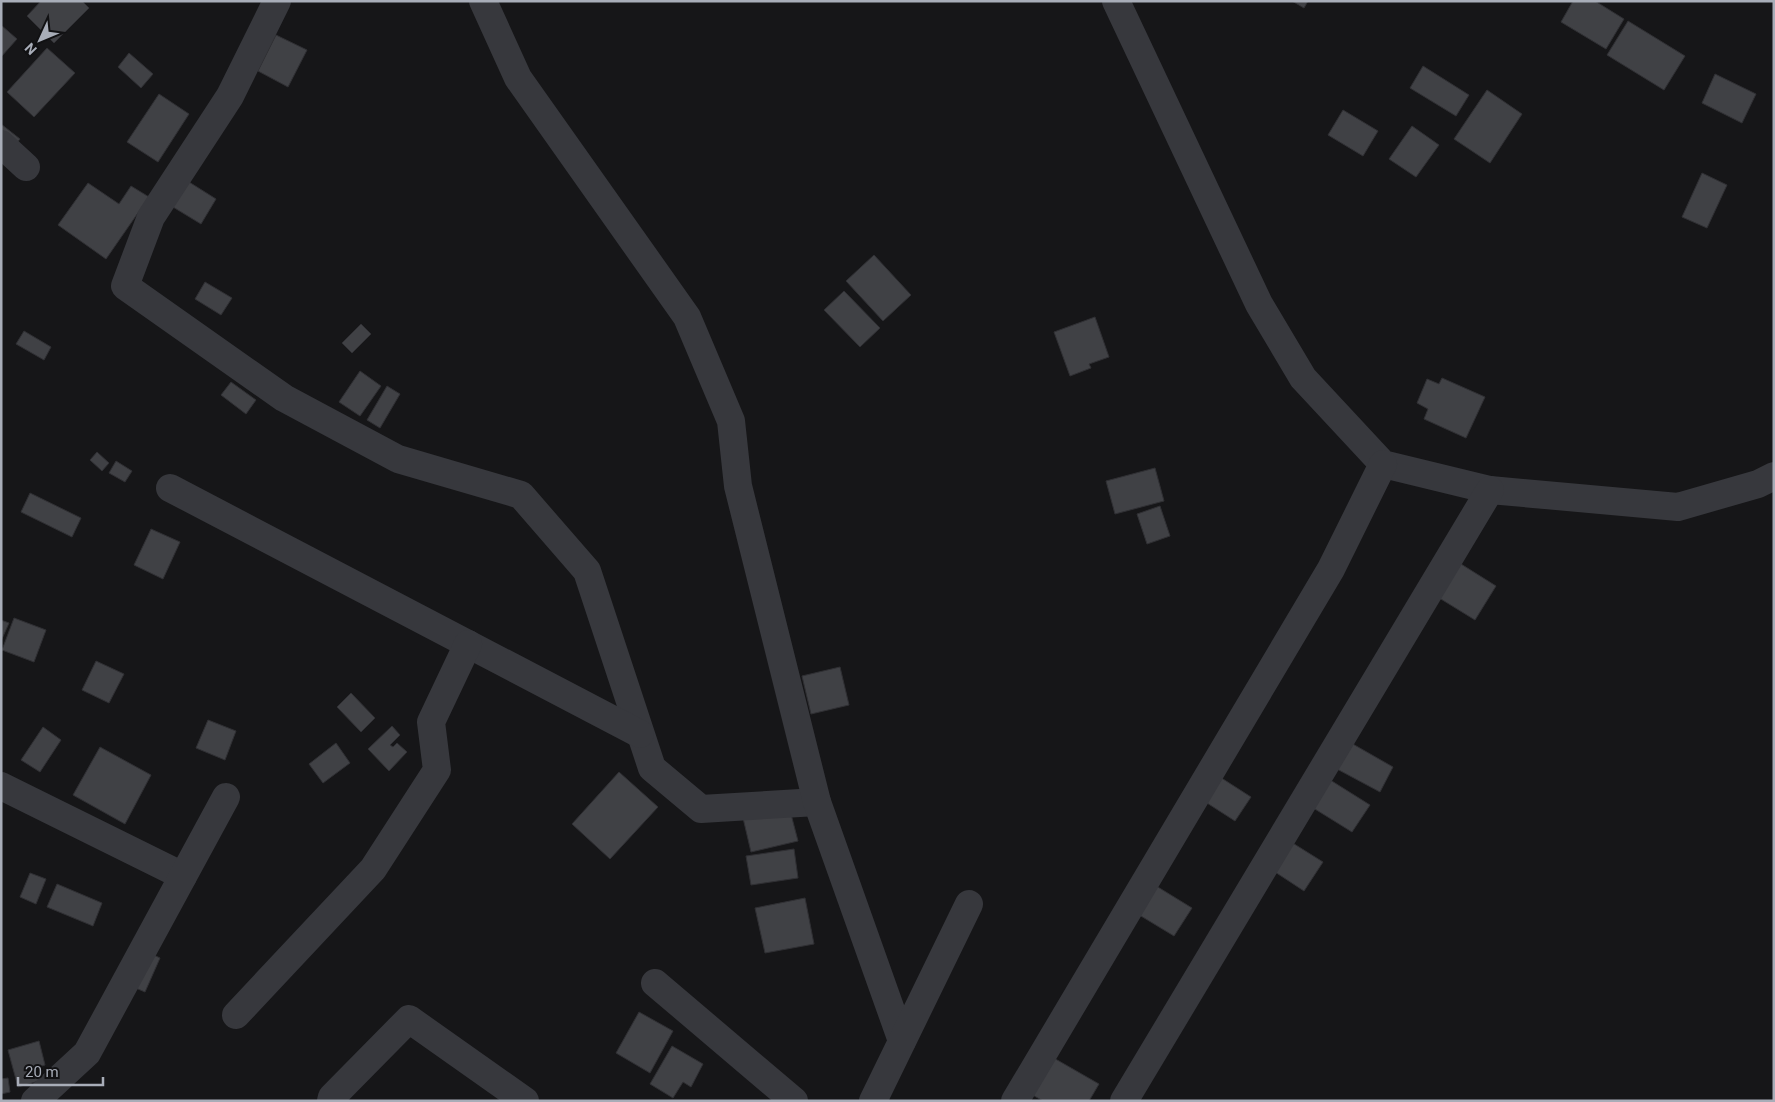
<svg xmlns="http://www.w3.org/2000/svg" width="1775" height="1102" font-family="Roboto,sans-serif">
<rect width="100%" height="100%" fill="#161618"/>
<g fill="#404145" stroke="#303034">
<polygon points="41,1 82,1 89,8 54,43 27,16"/>
<polygon points="1292,1 1308,1 1304,8"/>
<polygon points="1573,1 1595,1 1624,19 1606,49 1561,22"/>
<polygon points="1628,21 1685,56 1664,90 1607,55"/>
<polygon points="1,25 17,39 1,57"/>
<polygon points="276,35 307,50 288,87 258,71"/>
<polygon points="47,48 75,73 34,117 7,92"/>
<polygon points="129,53 153,74 141,88 118,67"/>
<polygon points="1423,66 1469,95 1456,116 1410,88"/>
<polygon points="1715,74 1756,94 1742,123 1702,103"/>
<polygon points="1487,90 1522,114 1490,163 1454,139"/>
<polygon points="159,94 189,114 158,162 127,142"/>
<polygon points="1343,110 1378,131 1363,156 1328,135"/>
<polygon points="1,124 20,139 1,162"/>
<polygon points="1412,126 1439,145 1416,177 1389,159"/>
<polygon points="1702,173 1727,185 1707,228 1682,217"/>
<polygon points="189,182 216,199 201,224 173,207"/>
<polygon points="88,183 119,204 131,186 149,197 106,259 58,225"/>
<polygon points="874,255 911,295 883,321 846,281"/>
<polygon points="205,282 232,298 221,315 195,299"/>
<polygon points="844,291 880,328 860,347 824,310"/>
<polygon points="1095,317 1109,357 1089,364 1091,368 1070,376 1054,332"/>
<polygon points="361,324 371,334 352,353 342,343"/>
<polygon points="24,331 51,347 44,360 16,344"/>
<polygon points="360,371 381,386 360,416 339,402"/>
<polygon points="1442,378 1485,397 1466,438 1424,419 1428,409 1417,403 1427,379 1439,384"/>
<polygon points="231,382 256,400 246,414 221,395"/>
<polygon points="387,386 400,394 380,428 367,420"/>
<polygon points="97,452 109,463 102,471 90,460"/>
<polygon points="116,461 132,471 125,482 109,473"/>
<polygon points="1155,468 1164,501 1115,514 1106,481"/>
<polygon points="30,493 81,518 72,537 21,512"/>
<polygon points="1160,506 1170,536 1147,544 1137,514"/>
<polygon points="151,529 180,542 163,579 134,565"/>
<polygon points="1445,554 1496,586 1475,620 1423,588"/>
<polygon points="14,618 46,630 34,662 2,650"/>
<polygon points="1,620 9,623 1,641"/>
<polygon points="96,661 124,674 109,703 82,690"/>
<polygon points="840,667 849,705 811,714 802,676"/>
<polygon points="351,693 375,718 361,732 337,707"/>
<polygon points="208,720 236,731 225,760 196,748"/>
<polygon points="392,726 400,735 390,745 393,747 397,743 407,752 389,771 368,749"/>
<polygon points="43,727 61,740 40,772 21,760"/>
<polygon points="336,743 350,763 323,783 309,764"/>
<polygon points="1351,743 1393,767 1380,792 1337,769"/>
<polygon points="100,747 151,775 125,824 73,795"/>
<polygon points="1209,770 1251,797 1235,821 1193,794"/>
<polygon points="619,772 658,807 610,859 572,824"/>
<polygon points="1319,773 1370,805 1352,832 1302,801"/>
<polygon points="786,795 798,841 751,852 740,805"/>
<polygon points="1291,842 1323,862 1304,891 1272,870"/>
<polygon points="794,849 798,878 751,885 746,856"/>
<polygon points="30,873 46,879 36,904 20,897"/>
<polygon points="1148,881 1192,908 1174,936 1131,910"/>
<polygon points="57,884 102,903 93,926 47,907"/>
<polygon points="805,898 814,944 765,953 755,908"/>
<polygon points="132,945 160,958 145,992 117,980"/>
<polygon points="639,1012 673,1031 650,1073 616,1053"/>
<polygon points="39,1041 45,1065 35,1068 39,1081 18,1087 8,1050"/>
<polygon points="672,1046 703,1064 691,1087 683,1082 673,1098 650,1084"/>
<polygon points="1045,1053 1099,1084 1089,1101 1043,1101 1024,1090"/>
<polygon points="8,1078 10,1092 1,1094 1,1079"/>
</g>
<g fill="none" stroke-linecap="round" stroke-linejoin="round">
<g stroke="#37383d" stroke-width="28">
<polyline points="277,1 230,96 151,217 125,286 284,398 398,459 521,495 587,571 652,768 701,809 817,802"/>
<polyline points="483,1 518,78 687,317 731,421 738,486 817,802 902,1041"/>
<polyline points="1116,1 1259,304 1303,378 1383,464 1490,490 1678,507 1758,484 1774,476"/>
<polyline points="1,144 26,167"/>
<polyline points="170,488 640,734"/>
<polyline points="1,786 183,876"/>
<polyline points="655,983 794,1101"/>
<polyline points="236,1015 373,869 437,770 431,722 468,644"/>
<polyline points="35,1101 87,1053 226,797"/>
<polyline points="331,1101 332,1097 409,1019 525,1101"/>
<polyline points="873,1101 969,904"/>
<polyline points="1015,1101 1331,569 1383,464"/>
<polyline points="1124,1101 1490,490"/>
</g>
</g>
<rect width="1775" height="1102" fill="none" stroke="#a8adb8" stroke-width="5"/>
<g transform="translate(40 40) rotate(226)" stroke="#111113" stroke-width="4" paint-order="stroke">
<path d="M0-4L9 19L0 12L-9 19Z" fill="#a8adb8"/>
<text y="-8" font-size="14" font-weight="bold" text-anchor="middle" fill="#a8adb8">N</text>
</g>
<path d="M18 1077v8h85v-8" fill="none" stroke="#a8adb8" stroke-width="2.5"/>
<text x="25" y="1077" font-size="15" fill="#a8adb8" stroke="#111113" stroke-width="4" paint-order="stroke">20 m</text>
</svg>
